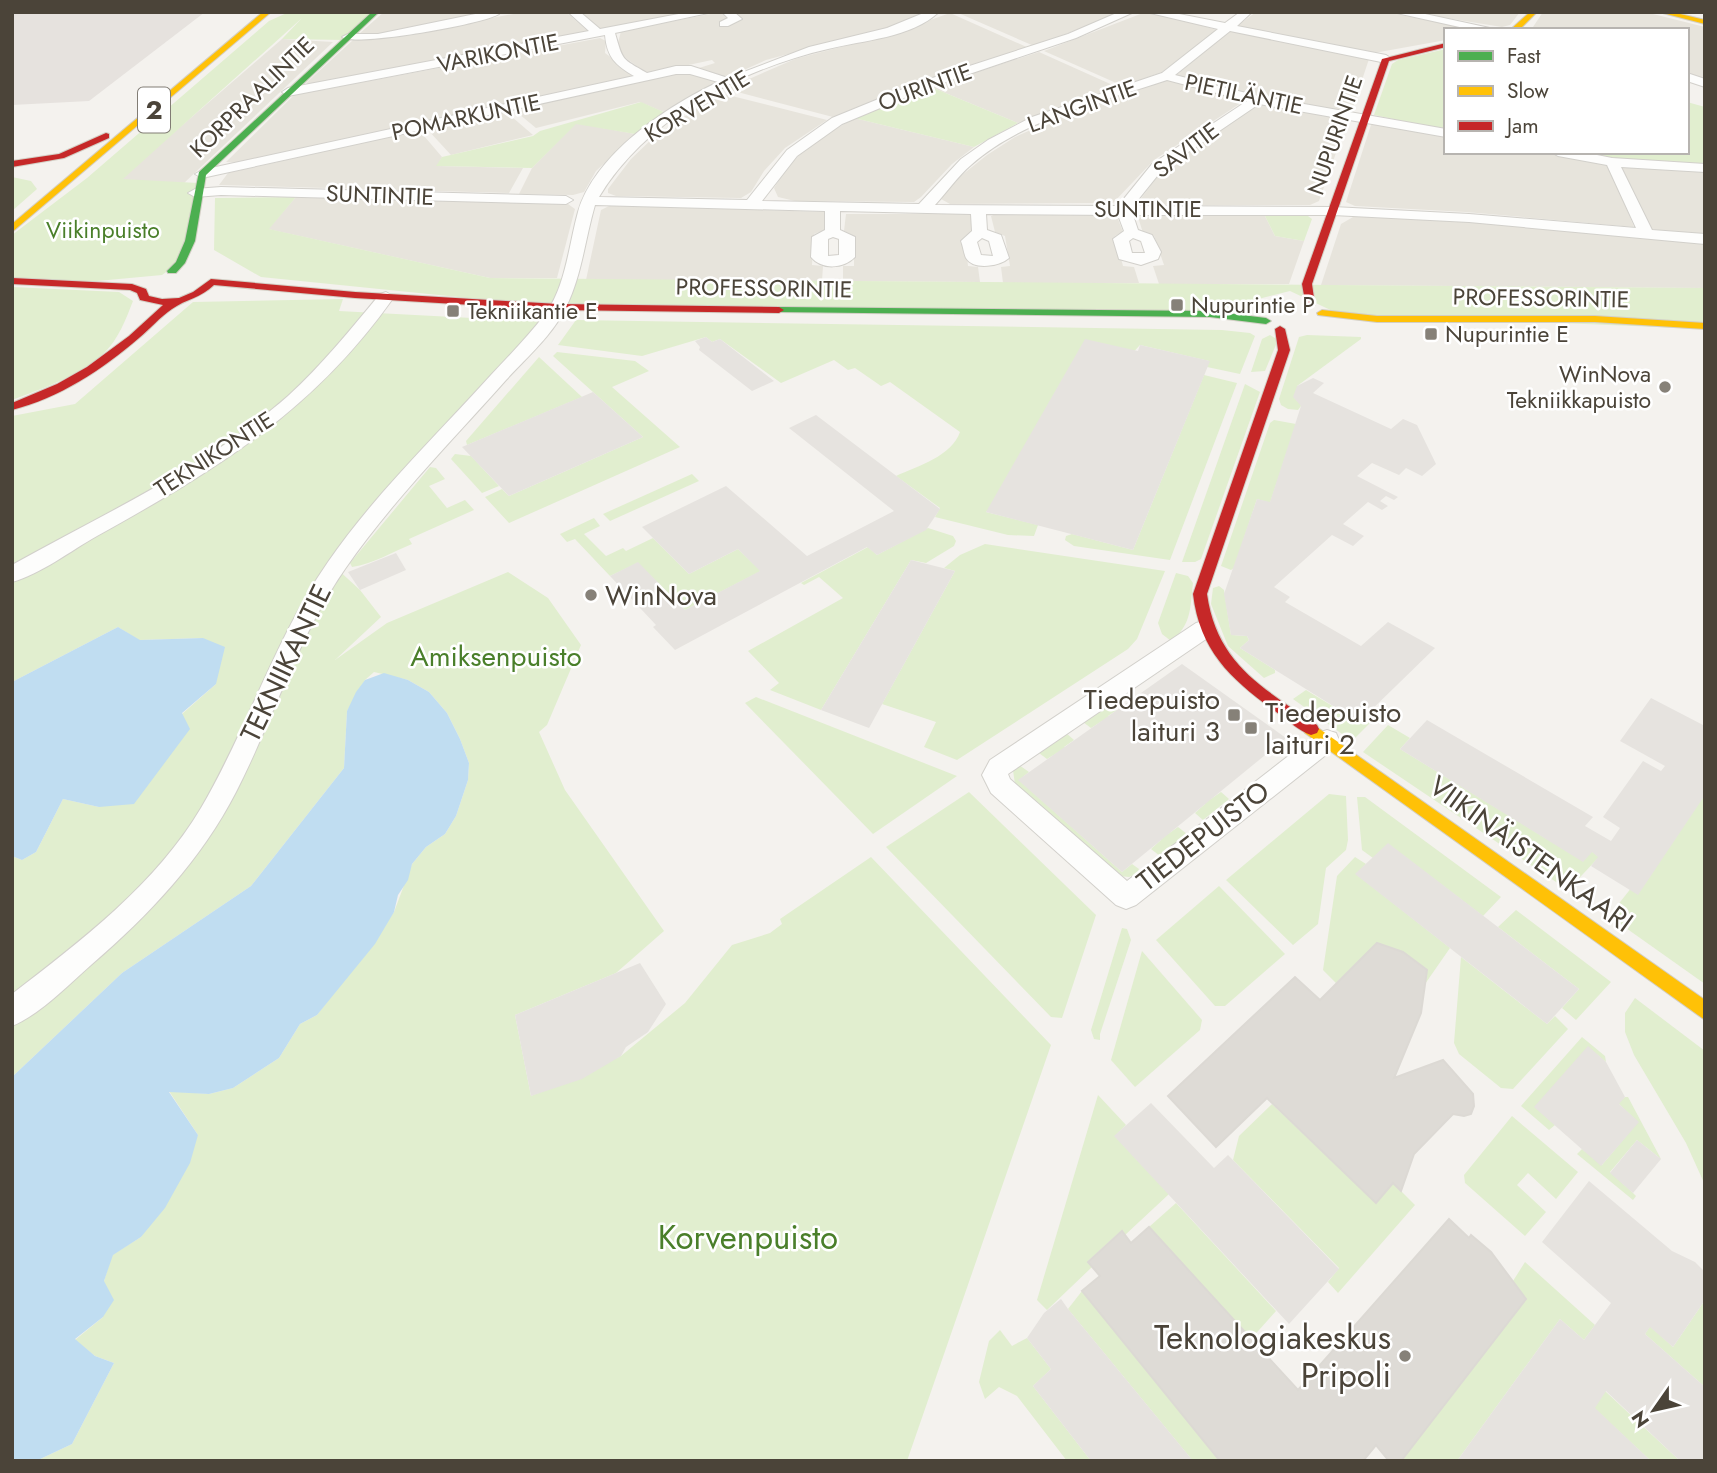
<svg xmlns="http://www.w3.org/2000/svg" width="1717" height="1473" font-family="Jost,sans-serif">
<rect width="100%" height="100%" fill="#f4f2ee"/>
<g fill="#e7e4dc">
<polygon points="384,12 487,12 379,35 359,34"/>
<polygon points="524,12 566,12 589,32 315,85 306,83 353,40 374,40"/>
<polygon points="579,12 694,12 601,30"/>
<polygon points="721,12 734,22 742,20 733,12 927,12 897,25 766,60 726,78 699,68 715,63 712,60 651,73 645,72 616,51 621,31"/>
<polygon points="956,12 1117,12 1118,14 1034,46"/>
<polygon points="1256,12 1386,12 1475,30 1446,30 1446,40 1374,53 1237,26"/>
<polygon points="1409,12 1520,12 1510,25 1502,27"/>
<polygon points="1543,12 1645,12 1705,27 1705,79 1687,74 1687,30 1531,30"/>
<polygon points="950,13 1029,48 917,83 833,117 726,89 795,59 894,33"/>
<polygon points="1143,13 1167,16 1217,30 1162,72 1123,86 1044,51"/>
<polygon points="1231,30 1369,59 1352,110 1340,111 1264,98 1175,76"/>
<polygon points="600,38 606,41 605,53 631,72 632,77 239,163 226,162 294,95"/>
<polygon points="282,39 333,42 183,184 119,180"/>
<polygon points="1039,52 1117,87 1055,108 1018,123 931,87"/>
<polygon points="690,72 717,82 666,113 640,102 536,128 513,109 677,73"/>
<polygon points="1161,81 1173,81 1247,99 1154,160 1113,203 950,204 941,199 957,179 987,155 1015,137 1076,110"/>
<polygon points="720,93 827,120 785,148 764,171 751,192 741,198 616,196 608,193 608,189 631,159 655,136"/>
<polygon points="1262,102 1348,119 1319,201 1310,205 1150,205 1139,201 1168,163"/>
<polygon points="505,111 533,135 451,155 427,129"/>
<polygon points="854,118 974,147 952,164 921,197 914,202 795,201 778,197 774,188 786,169 808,146"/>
<polygon points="576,123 635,134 596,171 584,192 573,195 519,194 532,168"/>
<polygon points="1378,124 1446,135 1446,152 1543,152 1608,164 1634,227 1466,212 1355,206 1346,202 1371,125"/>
<polygon points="419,130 442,157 437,166 523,168 509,193 219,185 228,173"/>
<polygon points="1618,165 1705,171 1705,234 1647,229"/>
<polygon points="296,197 568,204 575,209 557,278 490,278 268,229"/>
<polygon points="611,205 824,212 824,230 814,234 812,265 823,266 822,281 586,280 601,210"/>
<polygon points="846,214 971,214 975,232 965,236 968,266 978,267 980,282 843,281 843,266 854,266 854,236 844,231"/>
<polygon points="996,214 1116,214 1123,232 1115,236 1123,266 1134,267 1139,283 1003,283 1001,267 1010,266 1005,236 995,232 991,216"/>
<polygon points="1142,214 1264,214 1275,236 1304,241 1289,284 1159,284 1153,266 1164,265 1154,236 1143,233 1138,217"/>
<polygon points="1370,216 1487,223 1705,243 1705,288 1321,285 1341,224 1353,217"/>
</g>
<polygon fill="#e6e2de" points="12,12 205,12 89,101 12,105"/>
<g fill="#e1eecf">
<polygon points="289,12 373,12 345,40 282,39 302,18 123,179 198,183 184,259 162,275 76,283 12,280 12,235 87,178 269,21"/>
<polygon points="1446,49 1446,130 1374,115 1392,64 1398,60"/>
<polygon points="931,87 1018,123 974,147 854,118"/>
<polygon points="641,102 666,113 635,134 576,124 532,168 436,166 442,157 533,136 540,131"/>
<polygon points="1687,102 1705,107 1705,166 1609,159 1573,152 1687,152"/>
<polygon points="12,177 31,181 37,189 12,211"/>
<polygon points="296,197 269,229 490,278 1705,288 1705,329 1339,314 1290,291 1199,314 558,307 261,277 214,250 215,198"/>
<polygon points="1264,214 1308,216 1312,219 1304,241 1275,236"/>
<path d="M12,287L119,292L133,301C126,319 118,340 104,353C79,376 44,388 12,400Z"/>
<polygon points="343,299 339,311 546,322 335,567 360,590 381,617 335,660 387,623 508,572 548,598 581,645 547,725 539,732 565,790 664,931 616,973 515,1015 531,1096 621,1056 685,1003 732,945 770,933 782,924 780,919 871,857 1051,1045 907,1461 36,1461 72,1444 114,1363 95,1356 75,1340 103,1317 104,1281 112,1255 141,1237 198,1135 169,1091 209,1094 233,1088 279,1058 300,1024 317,1015 394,912 412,864 426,847 445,834 456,816 468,780 469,763 460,739 447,713 429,692 408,680 374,672 365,680 347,711 344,768 251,886 122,973 12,1077 12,856 22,860 36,852 63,799 99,807 182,714 216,684 203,638 139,640 118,627 12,682 12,416 75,404 193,302"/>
<path d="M576,320L1222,330L1250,333L1255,336L1240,374L1207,367L1209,361L1140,345L986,512L1038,525L1034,536L1008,535L935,517L940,508L896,476C918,466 952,456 960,432L890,382L881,386L855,368L848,370L834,360L781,383L720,339L712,342L706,337L642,356L558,345Z"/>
<polygon points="1270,335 1278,340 1265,371 1251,372 1262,339"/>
<polygon points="1307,335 1361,337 1361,339 1297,386 1301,406 1298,410 1288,409 1281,405 1279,399 1299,337"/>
<polygon points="557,352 635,361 649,371 612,387 680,447 509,523 485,497 502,489 509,496 643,437 553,356"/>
<polygon points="539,357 582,397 467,445 466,441"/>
<polygon points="1204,375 1237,383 1170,560 1074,546 1065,540 1066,536 1072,534 1133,550"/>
<polygon points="1245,384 1260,392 1201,559 1195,562 1182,562"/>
<polygon points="1274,420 1296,424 1270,503 1257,499 1234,568 1231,570 1221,566 1270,423"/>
<polygon points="455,454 471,456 499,486 482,493 451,459"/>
<path d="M430,467L436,468L445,479L429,486L447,508L465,500L474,510L409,539L412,544C392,552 373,564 352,567L350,563Z"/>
<polygon points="692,474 699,481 610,521 603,514"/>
<polygon points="594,518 600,526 584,534 606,556 623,548 626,551 653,538 689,574 738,549 761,571 685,610 638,563 610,576 575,539 567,542 560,534"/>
<polygon points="928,528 953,536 956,541 954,546 926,563 911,560 821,710 770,690 779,683 748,651 843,598 819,577 804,585 801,583 868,547 877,555"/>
<polygon points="985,544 1165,571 1137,639 1128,649 957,760 924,747 936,722 882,704 955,571 944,568 960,555"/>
<path d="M1176,573L1188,576L1193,583C1190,607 1192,625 1171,641L1162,634L1158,623Z"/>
<polygon points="1219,586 1224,590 1231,635 1247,636 1249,640 1240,648 1275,670 1275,673 1264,678 1228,646 1211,604 1213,588"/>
<polygon points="1306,690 1359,722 1368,714 1375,718 1352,741 1293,699"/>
<polygon points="756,697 957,776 873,834 745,703"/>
<polygon points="1109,704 1117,710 1108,716 1211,799 1221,792 1229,799 1203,820 1195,813 1205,804 1102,721 1091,728 1083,722"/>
<polygon points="1388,725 1410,738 1400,749 1583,861 1591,851 1599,857 1568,890 1363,752"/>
<polygon points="1066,733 1074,740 1064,747 1168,834 1178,827 1187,834 1160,856 1151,849 1161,840 1057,753 1047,759 1039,753"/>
<polygon points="1019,765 1029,772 1019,780 1122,872 1132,864 1139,869 1137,874 1129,877 1119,876 1015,785 1013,770"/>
<polygon points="969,792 1096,915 1062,1018 1051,1017 886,847"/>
<polygon points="1329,794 1346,796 1348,840 1346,850 1326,868 1318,924 1293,945 1226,880"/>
<polygon points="1705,795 1705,984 1609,916"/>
<polygon points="1357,797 1365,797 1501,897 1483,916 1388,844 1373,858 1362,850"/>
<path d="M1355,857L1366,864L1356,874L1450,948L1425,984L1426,970C1412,956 1396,948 1377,943L1336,983L1323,970L1337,876Z"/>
<polygon points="1219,886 1285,954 1225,1006 1215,1006 1156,940"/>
<polygon points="1516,910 1611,982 1576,1020 1562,1008 1579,989 1498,927"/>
<polygon points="1122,928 1127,929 1131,940 1100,1034 1100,1040 1094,1039 1091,1030"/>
<polygon points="1142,951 1202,1020 1200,1030 1135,1087 1111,1060"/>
<polygon points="1461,957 1547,1024 1555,1016 1568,1029 1513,1089 1501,1088 1459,1054 1454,1043"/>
<polygon points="1635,998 1705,1051 1705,1185 1686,1143 1634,1055 1625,1032 1625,1013"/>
<polygon points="1582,1037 1605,1056 1606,1062 1588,1047 1535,1107 1555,1125 1549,1130 1521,1106"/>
<polygon points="1098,1095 1126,1125 1115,1136 1169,1194 1125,1235 1121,1231 1088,1261 1092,1267 1047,1310 1037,1300"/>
<polygon points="1625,1097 1628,1097 1661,1159 1637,1140 1610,1172 1633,1193 1636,1196 1633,1200 1577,1154 1582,1149 1602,1165 1638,1122 1618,1103"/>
<polygon points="1272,1104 1376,1203 1393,1183 1415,1205 1338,1293 1328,1282 1339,1268 1233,1160 1239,1136"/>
<polygon points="1512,1116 1578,1172 1556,1199 1528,1173 1517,1185 1546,1212 1525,1236 1465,1183 1464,1175"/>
<polygon points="1176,1203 1276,1311 1251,1339 1149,1227"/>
<polygon points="1525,1262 1595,1325 1584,1340 1560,1319 1457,1461 1401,1461 1526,1299 1513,1281"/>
<polygon points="1082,1291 1220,1461 1193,1461 1068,1309"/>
<polygon points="1705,1300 1705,1387 1645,1334 1650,1326 1673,1347"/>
<polygon points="1000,1330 1012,1346 1027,1338 1051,1369 1033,1386 1091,1461 1067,1461 1017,1396 999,1387 985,1399 979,1382 989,1341"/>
<polygon points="1605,1391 1680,1461 1651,1461 1594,1408"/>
</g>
<g fill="#e6e3df">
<polygon points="706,337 712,342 720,339 774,381 752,391 699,350 700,347 695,341"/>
<polygon points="1085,339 1138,351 1140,345 1210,361 1133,550 986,512"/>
<polygon points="1313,378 1324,383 1313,393 1391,429 1403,419 1417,425 1436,464 1422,476 1406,468 1399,475 1372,463 1357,476 1398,497 1394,500 1386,496 1380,501 1388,506 1382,510 1368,502 1343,524 1364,536 1353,546 1332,535 1274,587 1290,597 1285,602 1361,646 1388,622 1435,648 1359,722 1240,648 1249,640 1247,636 1231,635 1224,594 1257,499 1270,502 1301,406 1293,397 1297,386"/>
<polygon points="593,392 643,437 509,496 462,447"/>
<polygon points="816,415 940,509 926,530 877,555 867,547 675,650 653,627 656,625 610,576 638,562 685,610 760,571 738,549 689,574 642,527 726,486 807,556 894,511 789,428"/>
<polygon points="396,553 406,570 360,590 348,572"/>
<polygon points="911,560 955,571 869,728 821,710"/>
<polygon points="1182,664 1286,738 1122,872 1018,780"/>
<polygon points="1651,698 1705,726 1705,795 1638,895 1591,866 1598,857 1592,852 1583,862 1400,749 1427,720 1593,817 1585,826 1611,841 1620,828 1603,817 1643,761 1661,771 1665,766 1620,741"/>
<polygon points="1388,843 1579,989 1547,1024 1355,874"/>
<polygon points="640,963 666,1004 648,1032 626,1047 621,1056 582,1079 531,1096 515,1015"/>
<polygon points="1588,1046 1606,1062 1625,1097 1619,1104 1639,1122 1601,1166 1534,1107"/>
<polygon points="1151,1103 1214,1168 1228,1155 1339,1269 1289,1324 1114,1136"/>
<polygon points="1637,1140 1661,1159 1633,1193 1610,1173"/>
<polygon points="1589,1181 1672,1251 1695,1262 1705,1272 1705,1300 1673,1347 1650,1327 1645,1334 1705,1387 1705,1461 1680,1461 1606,1391 1595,1408 1651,1461 1457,1461 1560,1319 1584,1340 1611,1303 1542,1242"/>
<polygon points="1061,1299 1068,1309 1193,1461 1091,1461 1033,1386 1051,1369 1027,1338 1044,1313"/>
</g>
<g fill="#c0ddf1">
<polygon points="118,627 140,640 203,638 225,647 216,684 182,713 190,729 134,804 99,807 63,799 36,852 22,860 12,856 12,682"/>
<polygon points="384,673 408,680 429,692 447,713 460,739 469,763 468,780 456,816 445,834 426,847 412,864 408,880 398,895 394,912 375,944 317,1015 300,1024 279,1058 233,1088 209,1094 169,1092 198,1135 190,1163 165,1208 141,1237 113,1255 104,1281 114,1300 103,1317 75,1339 95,1356 114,1363 72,1444 36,1461 12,1461 12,1077 122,973 251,886 344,768 347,711 356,692 365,680"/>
</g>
<g fill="#dedbd6" stroke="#dcd9d4" stroke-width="2">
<polygon points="1377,943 1403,952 1427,970 1421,1013 1394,1078 1443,1060 1473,1094 1474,1106 1471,1114 1464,1116 1453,1114 1414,1154 1401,1191 1393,1183 1376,1203 1267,1098 1216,1147 1168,1096 1295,977 1320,1000"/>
<polygon points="1449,1219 1469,1238 1471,1235 1491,1252 1526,1299 1401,1461 1389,1461 1376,1445 1363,1461 1220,1461 1082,1291 1100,1276 1088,1262 1122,1231 1131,1243 1149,1227 1298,1390"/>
</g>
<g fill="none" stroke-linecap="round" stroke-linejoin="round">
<g stroke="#d2d0cb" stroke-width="2">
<g id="street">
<path d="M485,12L499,14C484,24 355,47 342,37L348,34H378Z"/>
<path d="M568,12H580L600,29L689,12H713L615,33C623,61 621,58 647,73L676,66H691L728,78L809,47L887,28L926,12H939C911,38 864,40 828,49C741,69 646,119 599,197L747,200L787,150L832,118L920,82L1068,34L1119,12H1134L1076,38L928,88L842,124L797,156L762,201L919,204L961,159L988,140L1032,117L1162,73L1218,29L1146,12H1169L1225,23L1240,12H1252L1237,26L1386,55L1392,59L1386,63L1230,31L1175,75L1258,96L1446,129V137L1259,104L1162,170L1133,206L1333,207L1469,214L1636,228L1607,165L1558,156L1551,152H1582L1612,158L1705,164V172L1621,167L1652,230L1705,234V244L1469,222L1333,215H1133L1138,230L1152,235L1161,252L1158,259L1141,265L1119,259L1113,239L1124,231L1118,215L986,214L987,230L1001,235L1009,258C1000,266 974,271 966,258C964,254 963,246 961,241L972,231L971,214L840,211V230L855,237V257C843,269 822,270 811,257L812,237L825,230V211L595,205C585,239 582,275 566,307C553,335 526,358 506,380C451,442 392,501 345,569C297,638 274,718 236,792C201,860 149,915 91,965C68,985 41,1014 12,1026V994C81,941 156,884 201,808C248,728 275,638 328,562C375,494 436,436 491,375C510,355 529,335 546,313C566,285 569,244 578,212C595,154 666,107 718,82L690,74H676L202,178L195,174L202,170L634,76C615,65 607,57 605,35L288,96L282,92L288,88L589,31ZM1167,80L1247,101L1152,164L1118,206L935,205C947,192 958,176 971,165C1024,118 1102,102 1167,80ZM833,237L839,239V255L828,256V239ZM982,238L989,241L993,256L981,255L977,242ZM1133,238L1141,241L1145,253H1132L1129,241Z"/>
<polygon points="722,12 734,12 742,19 728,26 720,26 720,22 728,18"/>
<polygon points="1392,12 1416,12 1499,30 1473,30"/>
<polygon points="1687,73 1705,79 1705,87 1687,81"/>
<polygon points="221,187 566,196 573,200 566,204 221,195 195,197 188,193 195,189"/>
<path d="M386,292L394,297C313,412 217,469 97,536C72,550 39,575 12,582V565C105,513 207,467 288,396C322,365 351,329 380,294Z"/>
<polygon points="1204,621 1212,623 1215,629 1212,635 1008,774 1010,779 1127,881 1318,733 1327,730 1336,733 1339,740 1336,747 1136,905 1126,909 1116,905 991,793 982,775 990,760 1196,623"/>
</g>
</g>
<g stroke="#d3cfc5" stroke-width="2">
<g id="fast">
<polygon points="372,12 379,12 206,175 195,241 185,263 176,273 168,273 167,271 176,262 185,241 199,172"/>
<polygon points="779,307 1210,311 1266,318 1271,321 1266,324 1210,317 775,312 775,308"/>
</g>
</g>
<g stroke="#d3cfc5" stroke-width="2">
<g id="slow">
<polygon points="263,12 271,12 12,232 12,224"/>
<polygon points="1530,12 1537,12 1519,30 1510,30"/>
<polygon points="1659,12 1672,12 1705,20 1705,24"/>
<polygon points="1322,310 1377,316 1595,316 1705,323 1705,329 1595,322 1377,322 1318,315 1317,313"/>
<polygon points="1311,723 1705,1000 1705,1020 1305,733 1303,729 1305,725"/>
</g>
</g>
<g stroke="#d3cfc5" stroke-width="2">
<g id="jam">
<polygon points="1446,43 1446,47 1389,61 1312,284 1315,305 1306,307 1302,284 1382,59"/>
<polygon points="106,133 109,134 109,138 64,158 12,167 12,161 59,154"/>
<path d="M12,278L132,284L146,289L149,296L162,299L179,298L193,292L211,279L355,292L558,304L779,307L784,310L779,313L558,310L355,298L214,285C201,298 186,299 172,309C160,317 150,329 139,338C102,370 59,398 12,410V403L57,384L87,367L129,336L163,305L140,300L137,293L130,290L12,284Z"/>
<path d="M1280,326L1285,329L1290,350L1207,594C1217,664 1263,688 1317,725L1319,729L1317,733L1311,735C1299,731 1289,721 1279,714C1233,681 1200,653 1193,594L1278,350L1275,329Z"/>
</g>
</g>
<use href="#street" fill="#fdfdfc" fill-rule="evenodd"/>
<use href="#fast" fill="#4caf50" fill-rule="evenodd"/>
<use href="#slow" fill="#ffc107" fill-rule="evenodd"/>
<use href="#jam" fill="#c62828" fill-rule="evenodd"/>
</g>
<g fill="#868178" stroke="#fff" stroke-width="2.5">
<rect x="1170" y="298" width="14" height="14" rx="3.5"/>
<rect x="446" y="304" width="14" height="14" rx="3.5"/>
<rect x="1424" y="327" width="14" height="14" rx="3.5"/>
<circle cx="1665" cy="387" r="7"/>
<circle cx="591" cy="595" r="7"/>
<rect x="1227" y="708" width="14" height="14" rx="3.5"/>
<rect x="1244" y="721" width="14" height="14" rx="3.5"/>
<circle cx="1405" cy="1356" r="7"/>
</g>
<g text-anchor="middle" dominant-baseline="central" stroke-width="5" stroke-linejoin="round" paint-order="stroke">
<g font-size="23" fill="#4b4439" stroke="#fff">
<text transform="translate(498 53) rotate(-11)">VARIKONTIE</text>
<text transform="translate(925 87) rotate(-20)">OURINTIE</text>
<text transform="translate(1244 94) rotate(12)">PIETILÄNTIE</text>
<text transform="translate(252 97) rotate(-44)">KORPRAALINTIE</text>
<text transform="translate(697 106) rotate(-31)">KORVENTIE</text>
<text transform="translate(1082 106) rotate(-20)">LANGINTIE</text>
<text transform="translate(466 117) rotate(-12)">POMARKUNTIE</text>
<text transform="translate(1335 135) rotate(-71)">NUPURINTIE</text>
<text transform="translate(1186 150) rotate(-37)">SAVITIE</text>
<text transform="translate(380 195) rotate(2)">SUNTINTIE</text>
<text x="1148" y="209">SUNTINTIE</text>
<text transform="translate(764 288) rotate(1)">PROFESSORINTIE</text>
<text transform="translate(1541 298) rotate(1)">PROFESSORINTIE</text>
<text transform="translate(214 454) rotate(-33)">TEKNIKONTIE</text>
</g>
<g font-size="23" fill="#4a7f2a" stroke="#fff">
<text x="103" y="230">Viikinpuisto</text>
</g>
<g font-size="23" fill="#4b4439" stroke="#fff" text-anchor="start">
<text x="1191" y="305">Nupurintie P</text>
<text x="467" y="311">Tekniikantie E</text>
<text x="1445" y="334">Nupurintie E</text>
<text x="1651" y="374" text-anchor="end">WinNova<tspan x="1651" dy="26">Tekniikkapuisto</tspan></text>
</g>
<rect fill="#fff" stroke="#817c74" stroke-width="2" x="138" y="87.5" width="32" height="45" rx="5"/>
<g font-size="26" font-weight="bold" fill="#4b4439">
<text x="154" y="110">2</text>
</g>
<g font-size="28" fill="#4b4439" stroke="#fff" text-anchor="start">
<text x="605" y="595">WinNova</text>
<text x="1220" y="699" text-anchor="end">Tiedepuisto<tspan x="1220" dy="32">laituri 3</tspan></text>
<text x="1265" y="712">Tiedepuisto<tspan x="1265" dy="32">laituri 2</tspan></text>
</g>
<g font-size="28" fill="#4a7f2a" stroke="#fff">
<text x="496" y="656">Amiksenpuisto</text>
</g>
<g font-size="28" fill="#4b4439" stroke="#fff">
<text transform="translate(286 663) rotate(-64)">TEKNIIKANTIE</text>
<text transform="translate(1203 836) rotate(-38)">TIEDEPUISTO</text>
<text transform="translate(1531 854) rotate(36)">VIIKINÄISTENKAARI</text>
</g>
<g font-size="33" fill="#4a7f2a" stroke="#fff">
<text x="748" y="1237">Korvenpuisto</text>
</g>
<g font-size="33" fill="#4b4439" stroke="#fff" text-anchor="end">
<text x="1391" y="1337">Teknologiakeskus<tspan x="1391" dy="38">Pripoli</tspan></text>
</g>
</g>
<rect width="1717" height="1473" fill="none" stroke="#4b4439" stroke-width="28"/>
<rect x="1444" y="28" width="245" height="126" fill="#ffffff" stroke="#b7b4b0" stroke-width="2"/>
<rect x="1458" y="51" width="35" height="10" fill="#4caf50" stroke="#b7b4b0" stroke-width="2"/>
<text x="1507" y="63" font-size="21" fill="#4b4439">Fast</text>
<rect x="1458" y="86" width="35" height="10" fill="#ffc107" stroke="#b7b4b0" stroke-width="2"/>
<text x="1507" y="98" font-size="21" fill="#4b4439">Slow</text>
<rect x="1458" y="121" width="35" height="10" fill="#c62828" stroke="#b7b4b0" stroke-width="2"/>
<text x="1507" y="133" font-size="21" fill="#4b4439">Jam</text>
<g transform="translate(1654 1410) rotate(236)" stroke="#ffffff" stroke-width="5" paint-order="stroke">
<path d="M0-5L12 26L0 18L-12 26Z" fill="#4b4439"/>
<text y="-10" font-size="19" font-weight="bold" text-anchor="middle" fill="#4b4439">N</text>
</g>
</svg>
